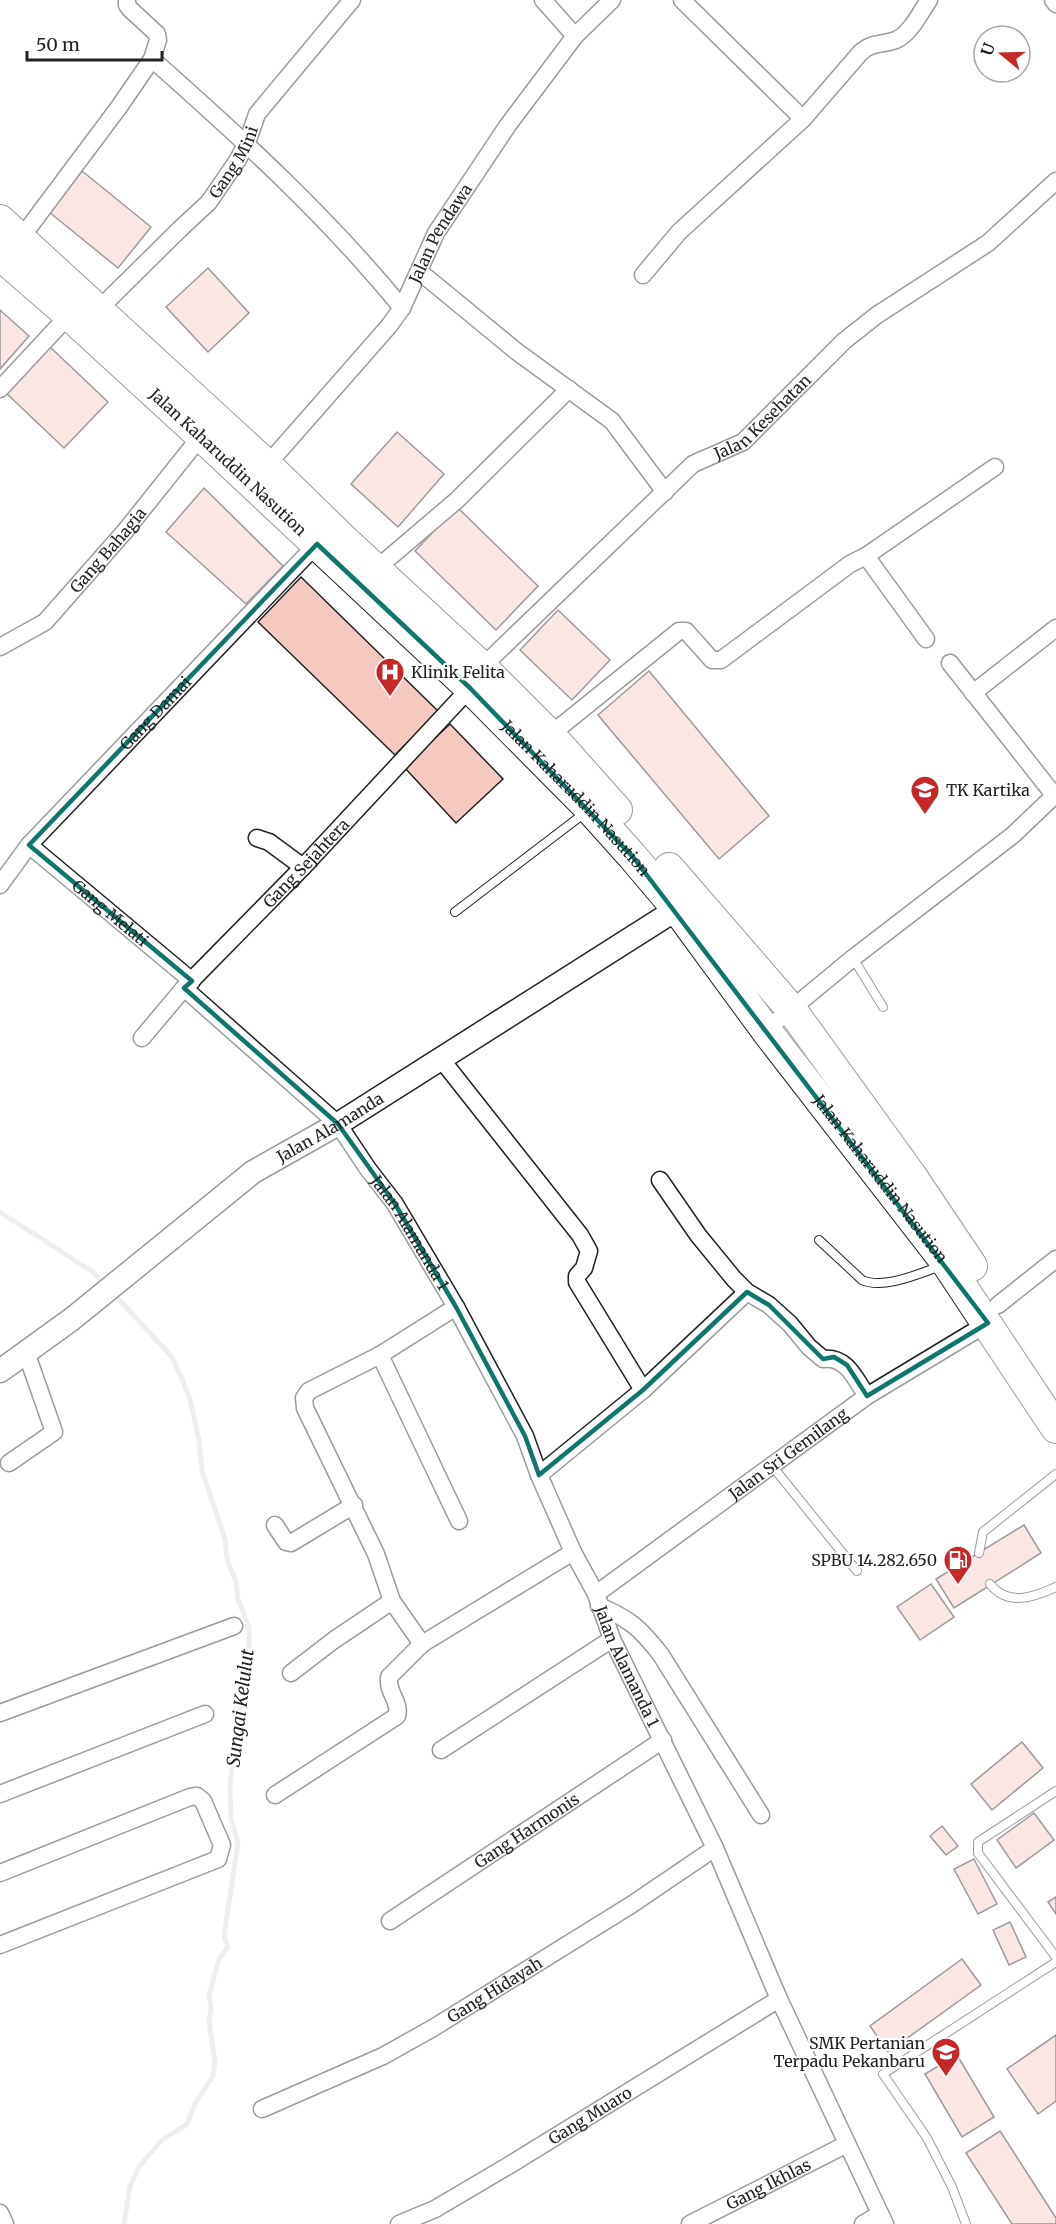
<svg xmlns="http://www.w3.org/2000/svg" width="1056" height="2224" font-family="Merriweather,serif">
<rect width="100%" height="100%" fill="#fff"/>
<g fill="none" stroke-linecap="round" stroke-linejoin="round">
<g stroke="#d9d9d9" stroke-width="5">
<polyline points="0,1212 93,1272 104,1284"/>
<polyline points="113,1293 172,1357 182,1379 190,1399 199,1440 202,1471 225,1539 227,1559 236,1582 238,1599 249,1628 249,1650 230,1783 231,1819 238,1842 224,1936 228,1947 219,1959 209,1996 211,2008 209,2021 215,2063 213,2076 196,2102 187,2124 161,2141 139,2167 130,2186 124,2224"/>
</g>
</g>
<g fill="#f3c9c0" stroke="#222" stroke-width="1.5">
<polygon points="82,171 151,227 118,268 49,212"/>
<polygon points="208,268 249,313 208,352 166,307"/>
<polygon points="0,310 29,336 0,369"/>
<polygon points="49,346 108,402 64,448 5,392"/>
<polygon points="397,432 444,474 398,527 351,484"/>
<polygon points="204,488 283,566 246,604 166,532"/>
<polygon points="457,507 538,586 496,630 415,551"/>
<polygon points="301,577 438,711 395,755 258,622"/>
<polygon points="558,610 610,660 572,700 520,650"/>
<polygon points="649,671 769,816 719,859 598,715"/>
<polygon points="450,724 503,779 456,823 404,767"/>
<polygon points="1024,1525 1041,1553 954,1608 936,1579"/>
<polygon points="931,1584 954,1617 920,1640 897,1607"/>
<polygon points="1022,1742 1043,1768 992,1810 971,1784"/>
<polygon points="1034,1813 1054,1840 1016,1868 997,1840"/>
<polygon points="942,1826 958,1846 946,1855 930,1836"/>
<polygon points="974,1859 997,1904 978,1914 954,1869"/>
<polygon points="1056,1897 1056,1914 1048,1902"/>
<polygon points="1010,1922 1026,1957 1009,1965 993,1930"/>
<polygon points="962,1959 981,1985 888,2052 870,2026"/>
<polygon points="1056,2035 1056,2101 1038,2114 1007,2069"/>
<polygon points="957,2055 994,2117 962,2137 925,2074"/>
<polygon points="1000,2131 1056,2218 1056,2224 1012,2224 966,2153"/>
</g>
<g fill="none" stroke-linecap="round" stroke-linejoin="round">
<g stroke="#222" stroke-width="10">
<g id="lane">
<polyline points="455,912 586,812"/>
<polyline points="853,958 883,1007"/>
<path d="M819,1240L862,1280C884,1290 920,1273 941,1266"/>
<polyline points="773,1467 857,1571"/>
<polyline points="979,1553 983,1532 1056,1474"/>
<path d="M990,1584C1008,1607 1034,1597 1056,1587"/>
<polyline points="1056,1791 978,1842 978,1853 1056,1957"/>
<polyline points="966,2224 952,2187 927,2138 883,2074 1056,1962"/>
</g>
</g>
<g stroke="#222" stroke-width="19">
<g id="street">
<polyline points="543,0 575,36"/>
<polyline points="682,0 803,119"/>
<polyline points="1053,0 1056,4"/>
<path d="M152,59C240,137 327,216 402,308"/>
<polyline points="21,238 119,107 152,59 158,40 157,34 130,9 127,5 127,0"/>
<polyline points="420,272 516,351 612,421 665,492"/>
<path d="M643,275L679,232L803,119L861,52C872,42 882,45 896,40C911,33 920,13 929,0"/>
<path id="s1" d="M98,310L180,229L209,202L237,161L247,143L257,114L352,0"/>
<polyline points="0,389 69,315"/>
<path id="s2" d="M267,465L389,326L402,308L436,233L508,125L575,36L612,0"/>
<polyline points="866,556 926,639"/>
<polyline points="376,569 457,500 569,389"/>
<path id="s3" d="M0,647L45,622L126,530L201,436"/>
<polyline points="950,663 1054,795"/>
<path id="s4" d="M482,667L693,464L743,442L844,341L877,315L988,243L1056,181"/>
<polyline points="973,693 1056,628"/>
<polyline points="550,735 679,631 686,631 712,660 721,660 850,564 866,556 995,467"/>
<polyline points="257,838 269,842 303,867"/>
<path id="s5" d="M29,845L192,981"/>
<path id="s6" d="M0,885L29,845L317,544"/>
<path id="s7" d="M184,988L338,1124L368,1169L395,1204L456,1307L525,1436L539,1475L573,1552L596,1594L612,1639L715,1848L779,1999L885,2224"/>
<polyline points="766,1030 853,958 1013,835 1056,794"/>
<path id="s8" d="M142,1038L184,988L303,867L470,688"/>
<polyline points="441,1059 580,1235 589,1251 584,1268 577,1276 577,1282 643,1390"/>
<path d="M660,1180L698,1235L734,1279L747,1292L769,1305L790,1324L809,1347L823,1359C847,1356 855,1379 867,1396"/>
<polyline points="998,1305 1056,1259"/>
<polyline points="380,1355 459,1521"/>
<polyline points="9,1463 54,1432 26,1352"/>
<polyline points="539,1475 643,1390 747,1292"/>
<polyline points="275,1525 286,1542 291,1543 354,1505"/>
<path id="s9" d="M596,1594L867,1396L988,1323"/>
<path d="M599,1606C630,1619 641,1629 661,1655L761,1815"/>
<polyline points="422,1644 392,1601 376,1554 305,1408 304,1398 309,1391 380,1355 456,1307"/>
<polyline points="291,1673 334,1640 392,1601"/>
<polyline points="0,1713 234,1626"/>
<polyline points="441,1750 612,1639"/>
<polyline points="0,1794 205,1714"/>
<path d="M275,1795L397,1716C401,1702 387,1693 389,1677L422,1644L573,1552"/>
<polyline points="0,1873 190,1797 197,1796 203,1801 222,1845 218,1859 0,1945"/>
<path id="s10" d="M390,1921L663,1740"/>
<path id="s11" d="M262,2109L383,2056L433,2028L631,1905L715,1848"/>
<polyline points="0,2213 5,2224"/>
<path id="s12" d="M399,2224L435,2209L508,2166L779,1999"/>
<path id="s13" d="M690,2224L847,2144"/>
<polyline points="863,2224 880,2214"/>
</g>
</g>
<g stroke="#222" stroke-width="25">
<g id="secondary">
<path id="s14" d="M0,1371L72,1319L253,1172L338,1124L677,909"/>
</g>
</g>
<g stroke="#222" stroke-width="32">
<g id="highway">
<polyline points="0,220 267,465 343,539 482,667 550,735 617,810"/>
<path id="s15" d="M0,255L69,315L201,436L470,688L590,809L633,857L677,909L768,1033L947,1264L1056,1428"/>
<polyline points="669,868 791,1009 911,1175 972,1266"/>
</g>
</g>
<use href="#lane" stroke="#fff" stroke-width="8"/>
<use href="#street" stroke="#fff" stroke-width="16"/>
<use href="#secondary" stroke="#fff" stroke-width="22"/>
<use href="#highway" stroke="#fff" stroke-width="30"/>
</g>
<path d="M0 0H1056V2224H0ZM317,544L470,688L633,857L988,1323L867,1396L847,1365L834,1357L823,1359L769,1305L747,1292L643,1390L539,1475L525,1436L456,1307L395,1204L338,1124L184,988L192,981L29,845Z" fill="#fff" fill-opacity=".55" fill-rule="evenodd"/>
<path fill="none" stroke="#0f766e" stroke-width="4.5" stroke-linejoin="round" d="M317,544L470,688L633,857L988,1323L867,1396L847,1365L834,1357L823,1359L769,1305L747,1292L643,1390L539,1475L525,1436L456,1307L395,1204L338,1124L184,988L192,981L29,845Z"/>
<defs>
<g id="hospital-pin" transform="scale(1.5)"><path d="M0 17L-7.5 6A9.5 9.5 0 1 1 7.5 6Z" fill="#c62828" stroke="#fff"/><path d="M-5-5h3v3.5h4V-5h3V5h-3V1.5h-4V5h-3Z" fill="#fff"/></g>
<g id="school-pin" transform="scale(1.5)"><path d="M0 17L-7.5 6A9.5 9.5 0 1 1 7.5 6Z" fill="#c62828" stroke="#fff"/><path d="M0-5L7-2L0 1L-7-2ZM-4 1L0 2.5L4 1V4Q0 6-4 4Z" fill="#fff"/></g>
<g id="fuel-pin" transform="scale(1.5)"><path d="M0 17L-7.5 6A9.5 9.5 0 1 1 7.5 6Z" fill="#c62828" stroke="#fff"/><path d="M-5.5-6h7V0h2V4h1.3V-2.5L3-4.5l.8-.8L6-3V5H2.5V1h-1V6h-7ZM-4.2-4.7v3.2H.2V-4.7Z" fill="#fff"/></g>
</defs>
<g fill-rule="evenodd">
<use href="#hospital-pin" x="390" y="672"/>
<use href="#school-pin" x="925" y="790"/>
<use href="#fuel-pin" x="958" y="1560"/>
<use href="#school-pin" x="946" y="2052"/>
</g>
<g text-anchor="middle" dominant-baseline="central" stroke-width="4.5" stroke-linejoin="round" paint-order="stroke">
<g font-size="16" fill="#222" stroke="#fff">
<text stroke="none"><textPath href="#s1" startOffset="202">Gang Mini</textPath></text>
<text stroke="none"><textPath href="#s2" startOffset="291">Jalan Pendawa</textPath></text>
<text stroke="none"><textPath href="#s4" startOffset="378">Jalan Kesehatan</textPath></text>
<text stroke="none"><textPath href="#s15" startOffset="308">Jalan Kaharuddin Nasution</textPath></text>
<text stroke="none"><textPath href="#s3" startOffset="147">Gang Bahagia</textPath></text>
<text stroke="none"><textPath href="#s6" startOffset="232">Gang Damai</textPath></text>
<text stroke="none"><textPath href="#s15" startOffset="792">Jalan Kaharuddin Nasution</textPath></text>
<text stroke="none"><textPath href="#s8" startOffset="240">Gang Sejahtera</textPath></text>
<text stroke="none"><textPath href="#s5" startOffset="106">Gang Melati</textPath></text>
<text stroke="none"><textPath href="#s14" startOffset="411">Jalan Alamanda</textPath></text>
<text stroke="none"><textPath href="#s15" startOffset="1280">Jalan Kaharuddin Nasution</textPath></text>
<text stroke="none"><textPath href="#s7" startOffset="336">Jalan Alamanda 1</textPath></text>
<text stroke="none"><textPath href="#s9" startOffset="238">Jalan Sri Gemilang</textPath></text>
<text stroke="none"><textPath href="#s7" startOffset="822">Jalan Alamanda 1</textPath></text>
<text stroke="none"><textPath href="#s10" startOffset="164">Gang Harmonis</textPath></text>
<text stroke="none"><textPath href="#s11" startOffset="262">Gang Hidayah</textPath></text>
<text stroke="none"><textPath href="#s12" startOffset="220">Gang Muaro</textPath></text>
<text stroke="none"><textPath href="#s13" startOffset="88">Gang Ikhlas</textPath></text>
</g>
<g font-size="16" fill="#222" stroke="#fff" text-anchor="start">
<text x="411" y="672">Klinik Felita</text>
<text x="946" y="790">TK Kartika</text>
<text x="937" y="1560" text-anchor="end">SPBU 14.282.650</text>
<text x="925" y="2043" text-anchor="end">SMK Pertanian<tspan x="925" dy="18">Terpadu Pekanbaru</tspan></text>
</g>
<g font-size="18" font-style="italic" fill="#222" stroke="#fff">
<text transform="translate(240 1708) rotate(-83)">Sungai Kelulut</text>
</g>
</g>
<g transform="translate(1002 54) rotate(289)"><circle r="28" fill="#ffffff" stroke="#a7a7a7" stroke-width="1.5"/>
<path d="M0-4.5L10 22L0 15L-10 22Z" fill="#c62828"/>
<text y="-9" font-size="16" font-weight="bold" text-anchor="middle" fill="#222222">U</text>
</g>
<path d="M27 51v9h135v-9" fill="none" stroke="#222222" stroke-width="3"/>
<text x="36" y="51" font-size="18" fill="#222222" stroke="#ffffff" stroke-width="4.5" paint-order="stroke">50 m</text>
</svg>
